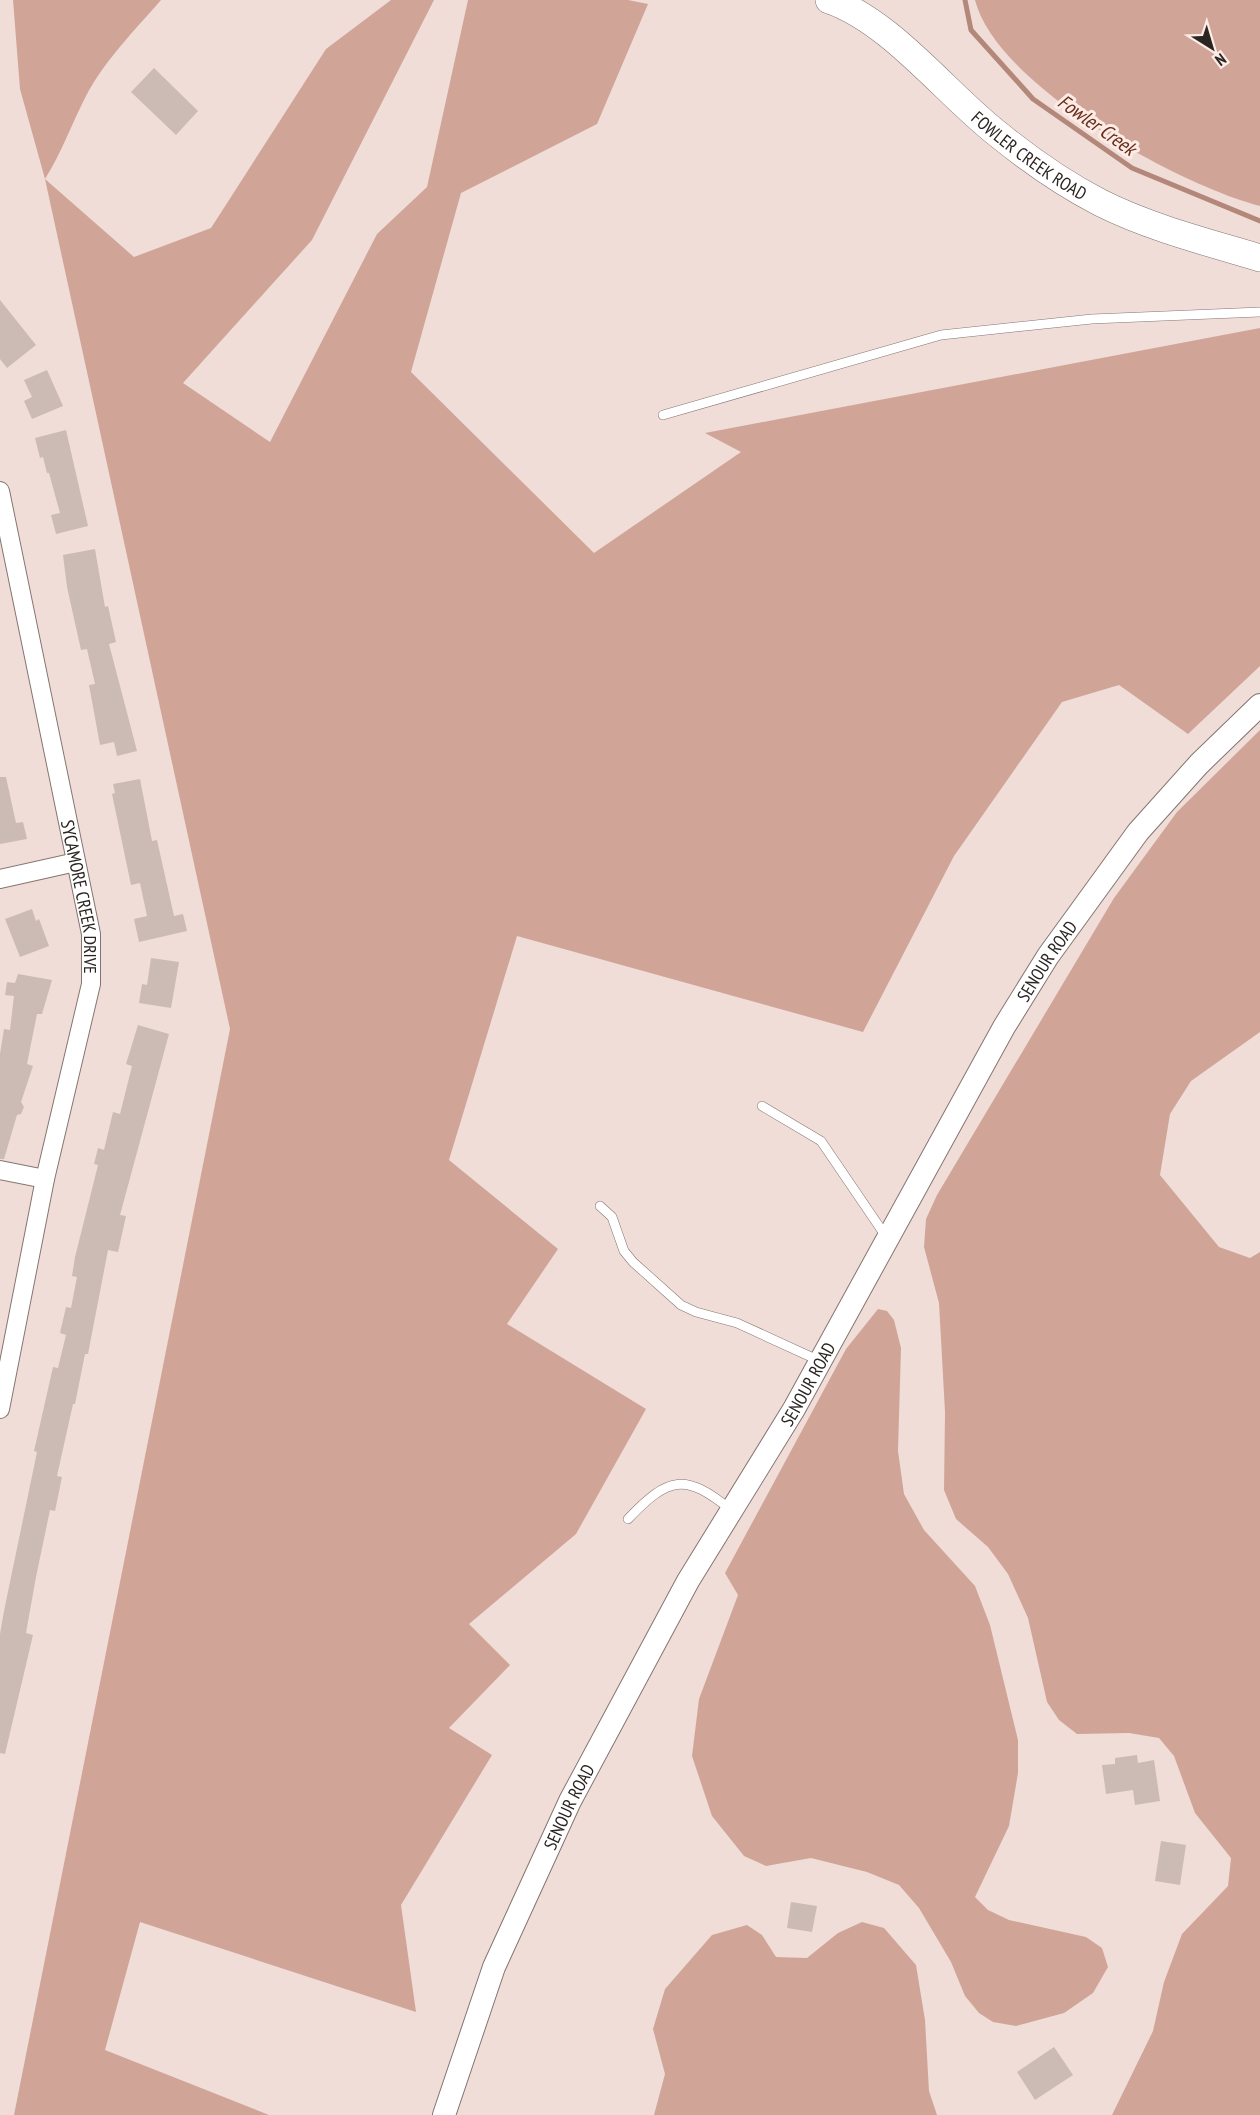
<svg xmlns="http://www.w3.org/2000/svg" width="1260" height="2115" font-family="'PT Sans Narrow',sans-serif">
<rect width="100%" height="100%" fill="#f0ddd8"/>
<g fill="#d0a597">
<path d="M13,0H161C135,30 105,60 86,96C72,123 62,152 45,179L134,257L211,228L326,49L391,0H434L312,240L183,383L270,442L377,234L427,187L468,0H628L648,4L597,124L461,193L411,372L594,553L741,452L705,433L1260,328V666L1188,734L1119,685L1062,702L954,856L863,1032L517,936L449,1160L558,1249L507,1324L646,1409L576,1534L469,1624L510,1665L449,1728L492,1755L401,1905L416,2012L140,1922L105,2050L269,2115H14L230,1029L45,179L20,89Z"/>
<path d="M975,0H1260V206C1180,186 996,85 975,0Z"/>
<polygon points="1260,730 1260,1032 1191,1081 1170,1114 1160,1175 1219,1247 1250,1258 1260,1252 1260,2115 1112,2115 1153,2031 1164,1982 1182,1934 1228,1886 1231,1858 1195,1813 1174,1756 1159,1738 1129,1733 1077,1734 1059,1720 1047,1702 1028,1618 1008,1574 988,1547 956,1519 944,1490 945,1412 939,1303 924,1247 926,1219 937,1195 1114,898 1177,812"/>
<polygon points="878,1309 887,1311 894,1320 901,1348 898,1451 904,1494 924,1530 975,1586 990,1625 1018,1740 1018,1773 1009,1826 975,1897 988,1910 1009,1920 1086,1937 1102,1948 1108,1967 1093,1993 1064,2013 1016,2026 993,2022 979,2013 965,1996 951,1962 919,1908 899,1885 867,1872 811,1858 766,1866 744,1856 712,1816 692,1756 699,1699 738,1595 725,1573 846,1349"/>
<polygon points="862,1922 884,1928 916,1965 925,2020 929,2091 937,2115 654,2115 665,2074 653,2029 665,1989 712,1935 747,1925 762,1935 776,1957 807,1958 838,1933"/>
</g>
<g fill="none" stroke-linecap="round" stroke-linejoin="round">
<polyline stroke="#b38779" stroke-width="5" points="965,0 971,30 1033,99 1132,168 1260,221"/>
</g>
<g fill="#ccbab5">
<polygon points="154,68 198,111 176,135 131,92"/>
<polygon points="0,300 36,345 7,368 0,359"/>
<polygon points="47,370 63,406 32,419 24,401 32,397 24,380"/>
<polygon points="66,430 88,526 56,534 51,515 60,513 49,473 47,473 43,457 40,458 35,438"/>
<polygon points="95,549 105,607 108,606 116,642 109,644 137,751 117,756 114,742 100,745 89,685 95,684 87,649 81,650 67,587 63,555"/>
<polygon points="0,777 6,777 16,823 23,822 27,839 0,844"/>
<polygon points="140,779 152,841 157,840 174,916 183,914 187,931 139,942 134,919 147,916 140,883 131,885 112,794 115,793 113,784"/>
<polygon points="32,909 36,921 39,919 49,946 20,957 5,919"/>
<polygon points="151,958 179,962 171,1008 139,1003 142,984 147,985"/>
<polygon points="18,974 52,980 42,1014 37,1014 27,1064 33,1066 21,1102 24,1107 21,1114 17,1115 4,1159 0,1159 0,1054 4,1029 10,1030 14,996 5,995 7,982 15,983"/>
<polygon points="138,1025 169,1034 120,1215 126,1216 118,1252 108,1250 88,1354 85,1354 75,1404 73,1404 57,1476 62,1477 55,1511 50,1510 36,1577 26,1633 33,1635 5,1754 0,1753 0,1634 4,1611 37,1452 34,1451 53,1367 58,1368 66,1335 60,1333 66,1307 71,1308 77,1277 72,1276 75,1257 98,1165 94,1164 98,1148 104,1150 113,1112 120,1114 132,1066 126,1064"/>
<polygon points="1137,1755 1138,1763 1154,1760 1160,1801 1135,1805 1133,1790 1106,1794 1102,1765 1115,1764 1115,1758"/>
<polygon points="1161,1841 1186,1845 1180,1885 1155,1881"/>
<polygon points="791,1902 817,1906 812,1932 787,1928"/>
<polygon points="1054,2047 1073,2075 1035,2100 1017,2072"/>
</g>
<g fill="none" stroke-linecap="round" stroke-linejoin="round">
<g stroke="#857570" stroke-width="10">
<g id="service">
<polyline points="663,415 941,335 1092,319 1260,312"/>
<polyline points="762,1106 821,1141 887,1238"/>
<polyline points="600,1206 612,1217 624,1251 633,1262 681,1305 696,1312 737,1323 820,1361"/>
<path d="M628,1519C668,1477 685,1472 731,1510"/>
</g>
</g>
<g stroke="#857570" stroke-width="20">
<g id="minor">
<path id="s1" d="M0,491L91,934V984L45,1179L0,1409"/>
<polyline points="0,879 76,862"/>
<polyline points="0,1170 45,1179"/>
</g>
</g>
<g stroke="#857570" stroke-width="24">
<g id="tertiary">
<path id="s2" d="M444,2115L494,1967L570,1801L688,1581L794,1409L1004,1027L1048,956L1138,832L1199,764L1260,705"/>
</g>
</g>
<g stroke="#857570" stroke-width="28">
<g id="secondary">
<path id="s3" d="M829,0C891,21 947,95 999,135C1031,161 1064,184 1101,203C1151,228 1207,242 1260,258"/>
</g>
</g>
<use href="#service" stroke="#fff" stroke-width="9"/>
<use href="#minor" stroke="#fff" stroke-width="18"/>
<use href="#tertiary" stroke="#fff" stroke-width="22"/>
<use href="#secondary" stroke="#fff" stroke-width="27"/>
</g>
<g text-anchor="middle" dominant-baseline="central" stroke-width="6" stroke-linejoin="round" paint-order="stroke">
<g font-size="18" fill="#2b2522" stroke="#fdebe5">
<text stroke="none"><textPath href="#s3" startOffset="255">FOWLER CREEK ROAD</textPath></text>
<text stroke="none"><textPath href="#s1" startOffset="414">SYCAMORE CREEK DRIVE</textPath></text>
<text stroke="none"><textPath href="#s2" startOffset="1305">SENOUR ROAD</textPath></text>
<text stroke="none"><textPath href="#s2" startOffset="819">SENOUR ROAD</textPath></text>
<text stroke="none"><textPath href="#s2" startOffset="333">SENOUR ROAD</textPath></text>
</g>
<g font-size="20" font-style="italic" fill="#672e1b" stroke="#fdebe5">
<text transform="translate(1097 125) rotate(35)">Fowler Creek</text>
</g>
</g>
<g transform="translate(1212 48) rotate(143)" stroke="#fdebe5" stroke-width="4.5" paint-order="stroke">
<path d="M0-4.5L10 22L0 15L-10 22Z" fill="#2b2522"/>
<text y="-9" font-size="16" font-weight="bold" text-anchor="middle" fill="#2b2522">N</text>
</g>
</svg>
